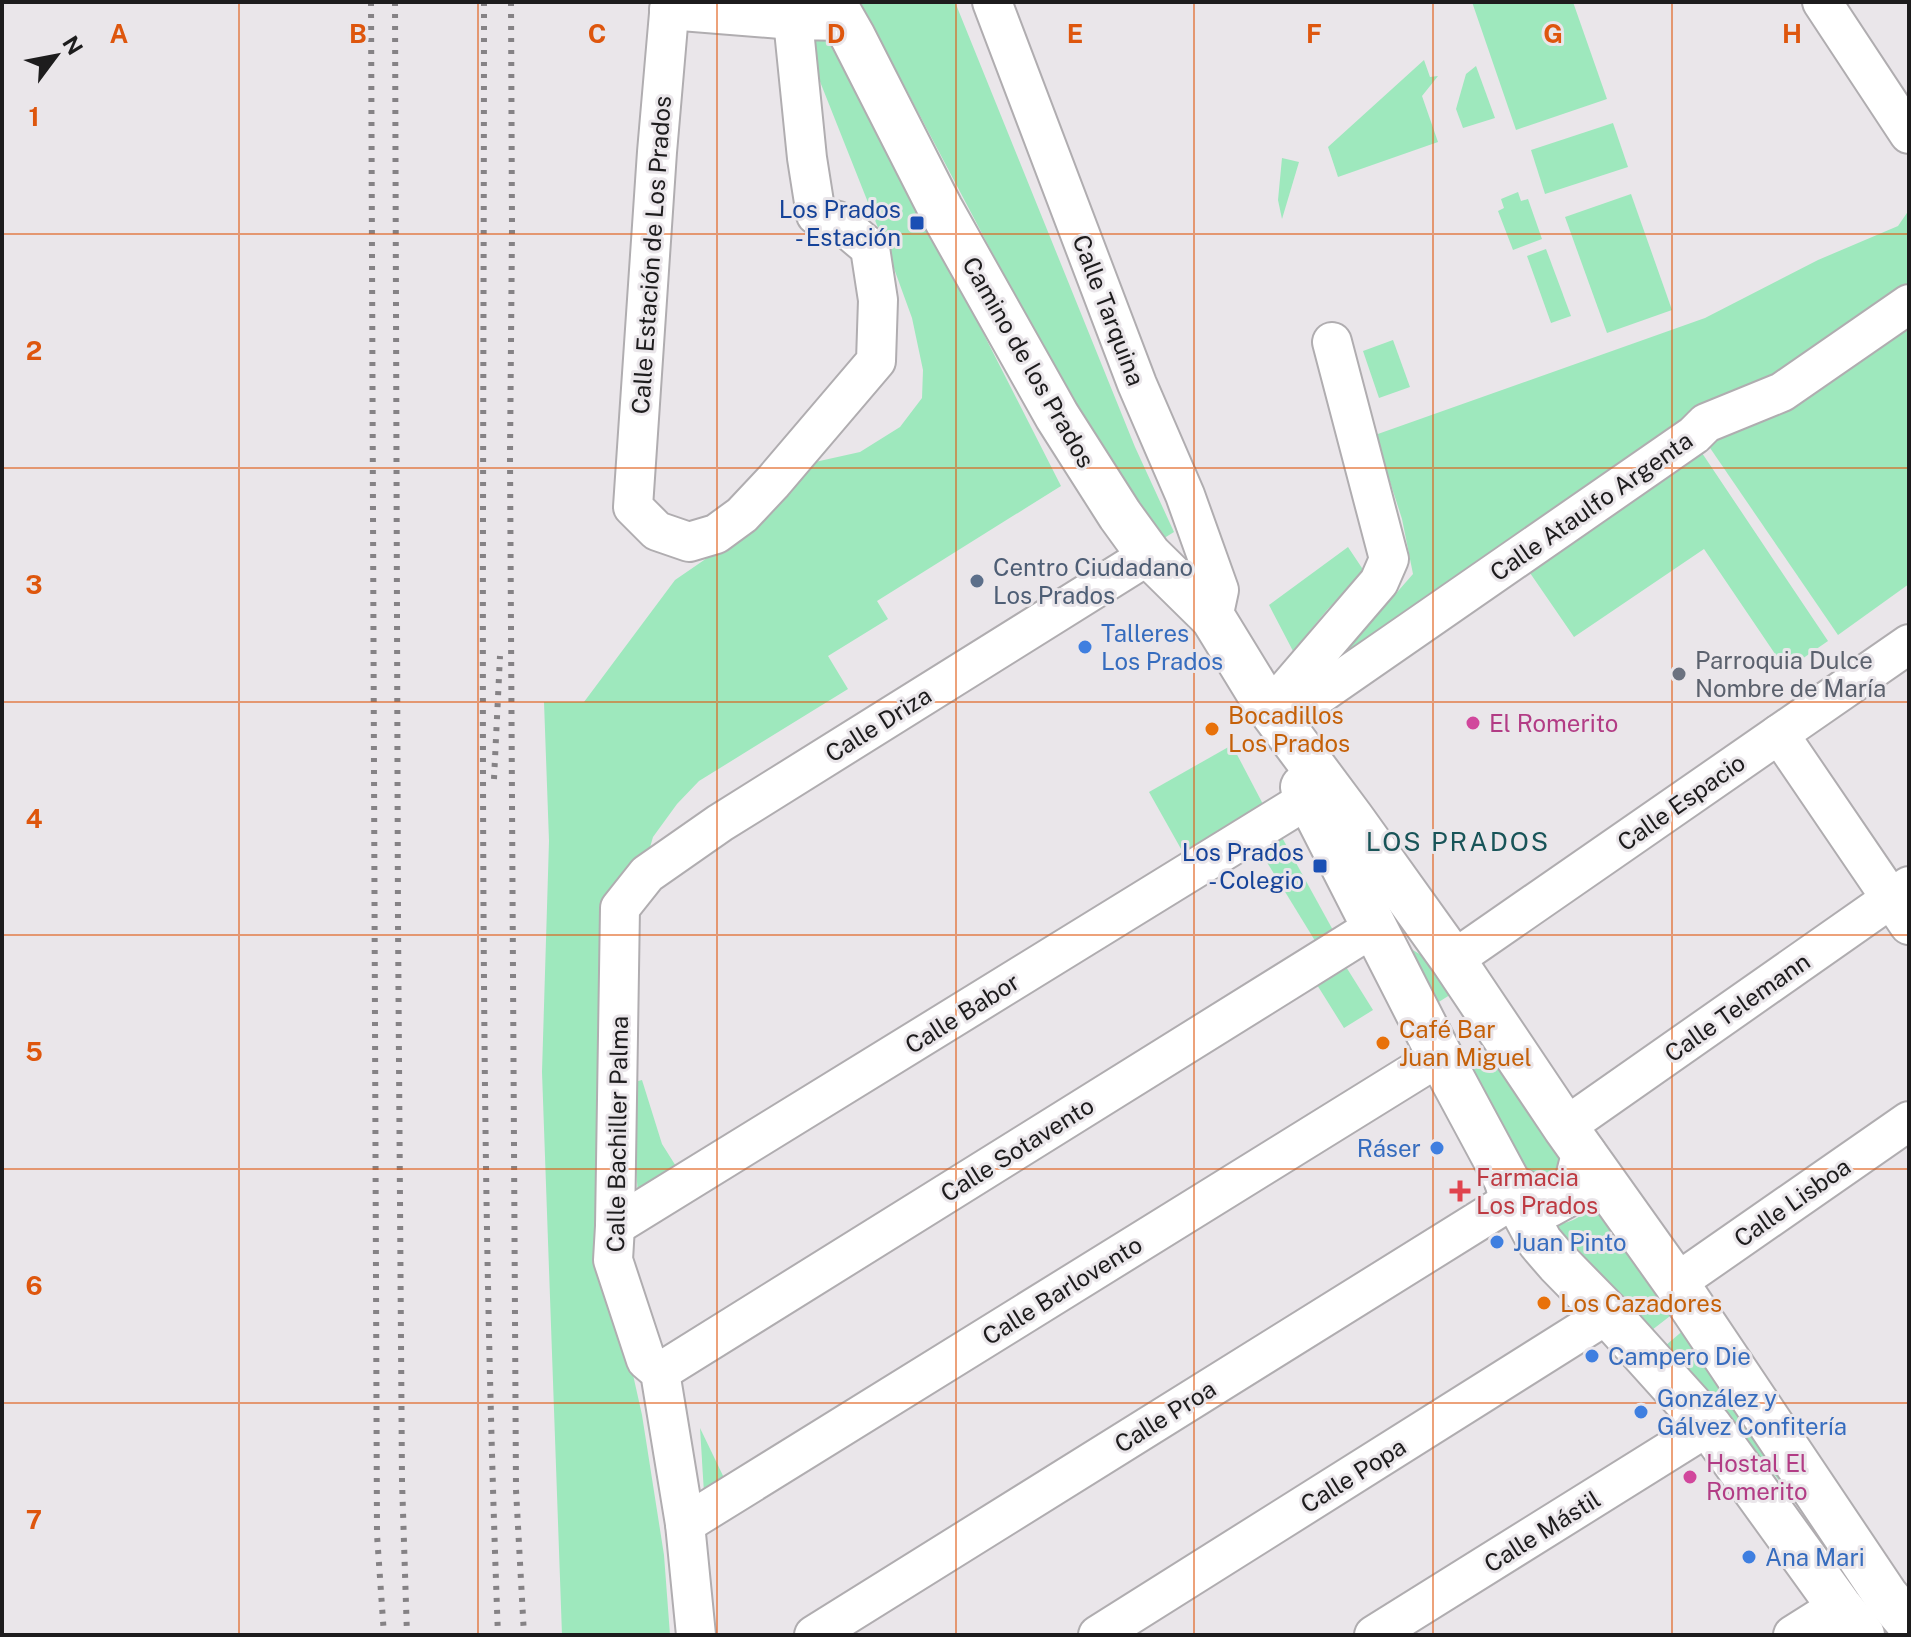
<svg xmlns="http://www.w3.org/2000/svg" width="1911" height="1637" font-family="'Public Sans',sans-serif">
<rect width="100%" height="100%" fill="#eae6ea"/>
<g fill="#9ee8bd">
<polygon points="860,2 955,2 1135,447 1174,532 1161,540 1107,456 1044,351"/>
<polygon points="1472,2 1573,2 1607,99 1516,130"/>
<polygon points="818,36 838,48 1061,486 877,601 888,619 828,656 848,689 699,781 677,804 653,837 644,868 612,890 617,1303 642,1415 664,1555 670,1635 562,1635 542,1072 549,841 544,702 584,702 675,580 710,556 744,530 806,464 860,452 900,427 922,398 923,370 912,318 892,263 817,74 808,45"/>
<polygon points="1424,60 1430,77 1438,76 1422,96 1438,142 1338,177 1328,147"/>
<polygon points="1476,66 1495,118 1463,128 1456,109 1466,74"/>
<polygon points="1613,123 1628,167 1545,194 1531,150"/>
<polygon points="1282,158 1299,162 1282,219 1278,200"/>
<polygon points="1518,192 1521,201 1528,199 1542,239 1513,250 1498,211 1504,208 1501,199"/>
<polygon points="1631,194 1672,310 1607,333 1565,217"/>
<polygon points="1909,210 1909,292 1322,678 1413,574 1402,519 1375,435 1705,318 1818,260 1898,226"/>
<polygon points="1546,249 1571,316 1551,323 1527,256"/>
<polygon points="1909,316 1909,584 1838,635 1708,445 1708,438"/>
<polygon points="1393,340 1410,387 1379,398 1363,351"/>
<polygon points="1702,453 1828,641 1786,670 1704,549 1574,637 1528,570"/>
<polygon points="1348,547 1364,571 1327,610 1293,651 1269,605"/>
<polygon points="1232,745 1265,808 1185,856 1149,792"/>
<polygon points="1279,832 1334,932 1317,944 1257,846"/>
<polygon points="1403,944 1426,958 1453,993 1434,1005"/>
<polygon points="1343,962 1373,1010 1344,1028 1314,980"/>
<path d="M1491,1058L1504,1062L1562,1151C1556,1178 1557,1180 1528,1181L1473,1079L1474,1070L1480,1061Z"/>
<polygon points="642,1080 662,1144 679,1171 638,1196 635,1152 634,1082"/>
<path d="M1596,1200L1674,1313L1652,1330L1553,1225C1575,1222 1582,1217 1596,1200Z"/>
<polygon points="1686,1328 1865,1605 1783,1485 1665,1346"/>
<polygon points="700,1428 726,1482 704,1493"/>
</g>
<g fill="none" stroke-linecap="round" stroke-linejoin="round">
<g stroke="#b0adb0" stroke-width="42">
<g id="street">
<polyline points="670,2 657,152 633,507 657,531 689,542 716,534 742,515 773,482 876,361 878,300 870,248 838,221 816,215 807,158 793,20 844,21"/>
<polyline points="992,2 1137,384 1185,495 1219,590 1213,618"/>
<polyline points="1822,2 1909,134"/>
<polyline points="669,10 793,20"/>
<polyline points="1270,709 1379,582 1389,559 1332,342"/>
<polyline points="1280,722 1694,435 1706,423 1782,392 1909,304"/>
<polyline points="1779,734 1909,925"/>
<polyline points="1453,960 1909,644"/>
<polyline points="1565,1127 1909,886"/>
<polyline points="615,1226 1308,799"/>
<polyline points="1676,1283 1909,1121"/>
<polyline points="660,1372 1374,927"/>
<polyline points="685,1524 1440,1056"/>
<polyline points="696,1635 685,1524 660,1372 646,1360 613,1260 615,1226 620,908 647,874 720,823 1149,555"/>
<polyline points="814,1635 1515,1198"/>
<polyline points="1098,1635 1608,1314"/>
<polyline points="1374,1635 1709,1426"/>
<polyline points="1793,1635 1839,1606"/>
</g>
</g>
<g stroke="#b0adb0" stroke-width="48">
<g id="secondary">
<polyline points="833,2 853,37 940,208 1057,416 1120,515 1149,555 1213,618 1262,698 1352,819 1453,960 1565,1127 1676,1283 1886,1596 1909,1623"/>
<polyline points="1303,787 1440,1056 1540,1242 1558,1263 1608,1314 1709,1426 1839,1606 1862,1635"/>
<polyline points="1508,1185 1548,1205 1575,1190 1584,1154"/>
</g>
</g>
<use href="#street" stroke="#fff" stroke-width="38"/>
<use href="#secondary" stroke="#fff" stroke-width="44"/>
<g stroke="#858285" stroke-width="6" stroke-dasharray="4 8" stroke-linecap="butt">
<polyline points="371,2 377,1535 384,1635"/>
<polyline points="395,2 398,921 402,1481 407,1635"/>
<path d="M484,2C484,546 477,1091 498,1635"/>
<polyline points="511,2 512,229 510,456 516,1490 524,1635"/>
<polyline points="494,779 500,656"/>
</g>
</g>
<path fill="none" stroke="#de560d" stroke-width="2" stroke-opacity="0.55" d="M239,2V1635M478,2V1635M717,2V1635M956,2V1635M1194,2V1635M1433,2V1635M1672,2V1635M2,234H1909M2,468H1909M2,702H1909M2,935H1909M2,1169H1909M2,1403H1909"/>
<g fill="#1a4fb4" stroke="#eae6ea" stroke-width="3">
<rect x="909" y="215" width="16" height="16" rx="4"/>
<rect x="1312" y="858" width="16" height="16" rx="4"/>
</g>
<circle fill="#5c6f8a" stroke="#eae6ea" stroke-width="3" cx="977" cy="581" r="8"/>
<g fill="#3f7fe0" stroke="#eae6ea" stroke-width="3">
<circle cx="1085" cy="647" r="8"/>
<circle cx="1437" cy="1148" r="8"/>
<circle cx="1497" cy="1242" r="8"/>
<circle cx="1592" cy="1356" r="8"/>
<circle cx="1641" cy="1412" r="8"/>
<circle cx="1749" cy="1557" r="8"/>
</g>
<circle fill="#6b7280" stroke="#eae6ea" stroke-width="3" cx="1679" cy="674" r="8"/>
<g fill="#d1479c" stroke="#eae6ea" stroke-width="3">
<circle cx="1473" cy="723" r="8"/>
<circle cx="1690" cy="1477" r="8"/>
</g>
<g fill="#e8710a" stroke="#eae6ea" stroke-width="3">
<circle cx="1212" cy="729" r="8"/>
<circle cx="1383" cy="1043" r="8"/>
<circle cx="1544" cy="1303" r="8"/>
</g>
<path fill="#e0444e" stroke="#eae6ea" stroke-width="3" d="M1456 1179h8v8h8v8h-8v8h-8v-8h-8v-8h8z"/>
<g text-anchor="middle" dominant-baseline="central" stroke-width="6" stroke-linejoin="round" paint-order="stroke">
<g font-size="24" fill="#164399" stroke="#eae6ea" text-anchor="end">
<text x="901" y="209">Los Prados<tspan x="901" dy="28">- Estación</tspan></text>
<text x="1304" y="852">Los Prados<tspan x="1304" dy="28">- Colegio</tspan></text>
</g>
<g font-size="24" fill="#1d1c1d" stroke="#eae6ea">
<text transform="translate(651 255) rotate(-86)">Calle Estación de Los Prados</text>
<text transform="translate(1109 310) rotate(69)">Calle Tarquina</text>
<text transform="translate(1029 362) rotate(60)">Camino de los Prados</text>
<text transform="translate(1591 506) rotate(-35)">Calle Ataulfo Argenta</text>
<text transform="translate(878 724) rotate(-32)">Calle Driza</text>
<text transform="translate(1681 802) rotate(-35)">Calle Espacio</text>
<text transform="translate(1737 1007) rotate(-35)">Calle Telemann</text>
<text transform="translate(962 1013) rotate(-32)">Calle Babor</text>
<text transform="translate(617 1134) rotate(-89)">Calle Bachiller Palma</text>
<text transform="translate(1017 1149) rotate(-32)">Calle Sotavento</text>
<text transform="translate(1792 1202) rotate(-35)">Calle Lisboa</text>
<text transform="translate(1062 1290) rotate(-32)">Calle Barlovento</text>
<text transform="translate(1165 1416) rotate(-32)">Calle Proa</text>
<text transform="translate(1353 1475) rotate(-32)">Calle Popa</text>
<text transform="translate(1542 1531) rotate(-32)">Calle Mástil</text>
</g>
<g font-size="24" fill="#4e5e75" stroke="#eae6ea" text-anchor="start">
<text x="993" y="567">Centro Ciudadano<tspan x="993" dy="28">Los Prados</tspan></text>
</g>
<g font-size="24" fill="#366cbe" stroke="#eae6ea" text-anchor="start">
<text x="1101" y="633">Talleres<tspan x="1101" dy="28">Los Prados</tspan></text>
<text x="1421" y="1148" text-anchor="end">Ráser</text>
<text x="1513" y="1242">Juan Pinto</text>
<text x="1608" y="1356">Campero Die</text>
<text x="1657" y="1398">González y<tspan x="1657" dy="28">Gálvez Confitería</tspan></text>
<text x="1765" y="1557">Ana Mari</text>
</g>
<g font-size="24" fill="#5b616d" stroke="#eae6ea" text-anchor="start">
<text x="1695" y="660">Parroquia Dulce<tspan x="1695" dy="28">Nombre de María</tspan></text>
</g>
<g font-size="24" fill="#c56008" stroke="#eae6ea" text-anchor="start">
<text x="1228" y="715">Bocadillos<tspan x="1228" dy="28">Los Prados</tspan></text>
<text x="1399" y="1029">Café Bar<tspan x="1399" dy="28">Juan Miguel</tspan></text>
<text x="1560" y="1303">Los Cazadores</text>
</g>
<g font-size="24" fill="#b23c85" stroke="#eae6ea" text-anchor="start">
<text x="1489" y="723">El Romerito</text>
<text x="1706" y="1463">Hostal El<tspan x="1706" dy="28">Romerito</tspan></text>
</g>
<g font-size="24" fill="#be3a42" stroke="#eae6ea" text-anchor="start">
<text x="1476" y="1177">Farmacia<tspan x="1476" dy="28">Los Prados</tspan></text>
</g>
<g font-size="26" letter-spacing="2" fill="#185458" stroke="#eae6ea">
<text x="1458" y="841">LOS PRADOS</text>
</g>
</g>
<g font-size="26" text-anchor="middle" font-weight="bold" fill="#de560d" stroke="#eae6ea" stroke-width="6" stroke-linejoin="round" paint-order="stroke">
<text x="119" y="43">A</text>
<text x="358" y="43">B</text>
<text x="597" y="43">C</text>
<text x="836" y="43">D</text>
<text x="1075" y="43">E</text>
<text x="1314" y="43">F</text>
<text x="1553" y="43">G</text>
<text x="1792" y="43">H</text>
<text x="34" y="126">1</text>
<text x="34" y="360">2</text>
<text x="34" y="594">3</text>
<text x="34" y="828">4</text>
<text x="34" y="1061">5</text>
<text x="34" y="1295">6</text>
<text x="34" y="1529">7</text>
</g>
<rect width="1911" height="1637" fill="none" stroke="#1d1c1d" stroke-width="8"/>
<g transform="translate(56 56) rotate(58)" stroke="#eae6ea" stroke-width="6" paint-order="stroke">
<path d="M0-6L14 30L0 20L-14 30Z" fill="#1d1c1d"/>
<text y="-12" font-size="22" font-weight="bold" text-anchor="middle" fill="#1d1c1d">N</text>
</g>
</svg>
